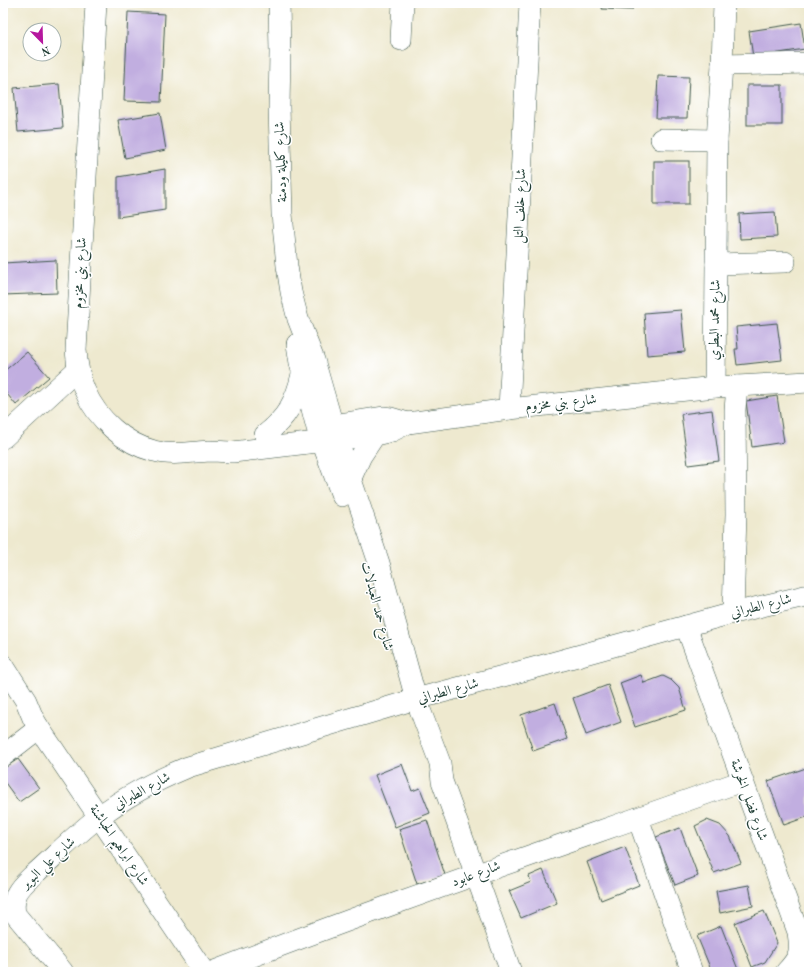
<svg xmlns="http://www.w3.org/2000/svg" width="812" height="975" font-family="'Old Standard TT',Amiri,serif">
<rect width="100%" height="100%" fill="#fff"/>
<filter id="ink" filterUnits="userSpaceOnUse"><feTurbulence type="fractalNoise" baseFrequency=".025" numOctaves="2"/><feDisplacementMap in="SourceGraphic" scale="8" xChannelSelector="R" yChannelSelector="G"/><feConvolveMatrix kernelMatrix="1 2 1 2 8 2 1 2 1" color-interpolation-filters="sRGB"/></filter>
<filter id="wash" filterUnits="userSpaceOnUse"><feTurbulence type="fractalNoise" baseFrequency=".012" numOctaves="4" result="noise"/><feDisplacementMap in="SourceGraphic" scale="16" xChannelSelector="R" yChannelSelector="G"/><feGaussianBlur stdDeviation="0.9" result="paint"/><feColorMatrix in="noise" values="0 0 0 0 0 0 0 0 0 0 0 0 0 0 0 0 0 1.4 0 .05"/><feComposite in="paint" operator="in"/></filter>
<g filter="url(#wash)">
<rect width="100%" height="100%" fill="#eee9cf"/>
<g id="blocks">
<g fill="#c1aee0">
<polygon points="603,3 633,3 632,10 602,9"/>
<polygon points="128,12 165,14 161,102 124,101"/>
<polygon points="801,23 805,49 753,57 749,31"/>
<polygon points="658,76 689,77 687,118 656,118"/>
<polygon points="59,84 63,128 18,132 14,88"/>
<rect x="747" y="85" width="35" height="40"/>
<polygon points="160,113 166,150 125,158 118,120"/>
<rect x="654" y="161" width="35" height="43"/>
<polygon points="165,169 165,210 118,217 118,177"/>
<polygon points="775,212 777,237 740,239 739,214"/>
<polygon points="56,260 57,293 3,295 3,263"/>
<polygon points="681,310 685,352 647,355 644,313"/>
<polygon points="777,323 782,360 737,365 735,349 738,349 736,327"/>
<polygon points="27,352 49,377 16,405 3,389 3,372"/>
<polygon points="777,396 784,442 752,447 746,401"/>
<polygon points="712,410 719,461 688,465 681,414"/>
<polygon points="641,675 644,683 663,676 671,680 679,688 686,710 635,727 620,683"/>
<polygon points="608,685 621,722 586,735 573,698"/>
<polygon points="555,703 567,739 533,751 521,715"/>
<polygon points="18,759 39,788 19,802 3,780 3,769"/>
<polygon points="402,764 412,791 420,788 430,813 395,827 375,775"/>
<polygon points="809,767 809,816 784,825 768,781"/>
<polygon points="427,820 445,875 417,884 399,829"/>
<polygon points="707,820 720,825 730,836 741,863 714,873 695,826"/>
<polygon points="680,828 698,876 675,885 656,837"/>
<polygon points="625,847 639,885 601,900 587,862"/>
<polygon points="543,870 557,903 521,918 509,891 531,882 529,876"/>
<polygon points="749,885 753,906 720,913 716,891"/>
<polygon points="764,911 777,943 765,962 752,967 735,923"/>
<polygon points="721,926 739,972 712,972 697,936"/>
</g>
</g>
</g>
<g filter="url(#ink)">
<use href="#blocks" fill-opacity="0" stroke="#3e574b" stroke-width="1"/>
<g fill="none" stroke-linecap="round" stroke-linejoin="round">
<g stroke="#3e574b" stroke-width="22">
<g id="minor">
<path d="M96,3L76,350C77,364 79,378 85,391C97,419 125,444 154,451C172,456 191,452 209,451C217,451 225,452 233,452L375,435L392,431L408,423L509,409L715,387L737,386L735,410L736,514L733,613"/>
<polyline points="279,3 280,53 279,107 282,214 287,266 291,292 298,319 314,360 333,426 379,563 416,699 440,763 442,781 511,972"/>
<polyline points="401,40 403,3"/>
<polyline points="722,65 809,63"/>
<polyline points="661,139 717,140"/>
<polyline points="716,264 785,262"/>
<polyline points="297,344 300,363 317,428 342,496"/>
<polyline points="737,386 809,382"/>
<polyline points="715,387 717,140 722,65 724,3"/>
<polyline points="509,409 530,3"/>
<polyline points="320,427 383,417 391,418 408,423"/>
<path d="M265,435C286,418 296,402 302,374"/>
<polyline points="3,438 78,369"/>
<polyline points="351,478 361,456 375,435"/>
<path d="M686,626L798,932C801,952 800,957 786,972"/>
<polyline points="3,665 26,701 33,718 39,728 204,972"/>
<polyline points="3,756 39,728"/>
<polyline points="638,818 692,972"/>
<path d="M63,972L15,914C12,896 18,889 31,877C54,857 76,834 100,816C127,795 157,780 188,767L416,699L541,666L733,613L809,595"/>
<path d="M212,972C387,904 565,844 742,781"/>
</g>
</g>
<use href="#minor" stroke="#fff" stroke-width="21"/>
</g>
</g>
<g text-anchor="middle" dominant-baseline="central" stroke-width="3" stroke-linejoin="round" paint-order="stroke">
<g font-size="14" fill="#1f3d34" stroke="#fff">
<text transform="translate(281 162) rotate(-92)">شارع كليلة ودمنة</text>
<text transform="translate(520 206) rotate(-88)">شارع خلف التل</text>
<text transform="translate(80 273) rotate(-87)">شارع بني مخزوم</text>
<text transform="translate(715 320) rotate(-89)">شارع محمد البطري</text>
<text transform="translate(561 403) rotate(-6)">شارع بني مخزوم</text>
<text transform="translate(377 606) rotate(75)">شارع حمد العبدلات</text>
<text transform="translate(761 606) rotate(-14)">شارع الطبراني</text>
<text transform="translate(448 691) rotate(-15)">شارع الطبراني</text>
<text transform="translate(142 791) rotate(-29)">شارع الطبراني</text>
<text transform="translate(749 800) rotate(70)">شارع فضل الخرشة</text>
<text transform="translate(119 845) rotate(56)">شارع ابراهيم الحباشنة</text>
<text transform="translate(48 863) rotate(-43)">شارع علي البوير</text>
<text transform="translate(476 874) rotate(-20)">شارع عابود</text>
</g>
</g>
<rect width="812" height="975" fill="none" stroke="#fff" stroke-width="16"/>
<g transform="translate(42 42) rotate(157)"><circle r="19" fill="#ffffff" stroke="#a5b1ae"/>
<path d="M0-3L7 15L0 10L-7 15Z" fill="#b5179e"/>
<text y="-6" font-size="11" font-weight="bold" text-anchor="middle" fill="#1f3d34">N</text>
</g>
</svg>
